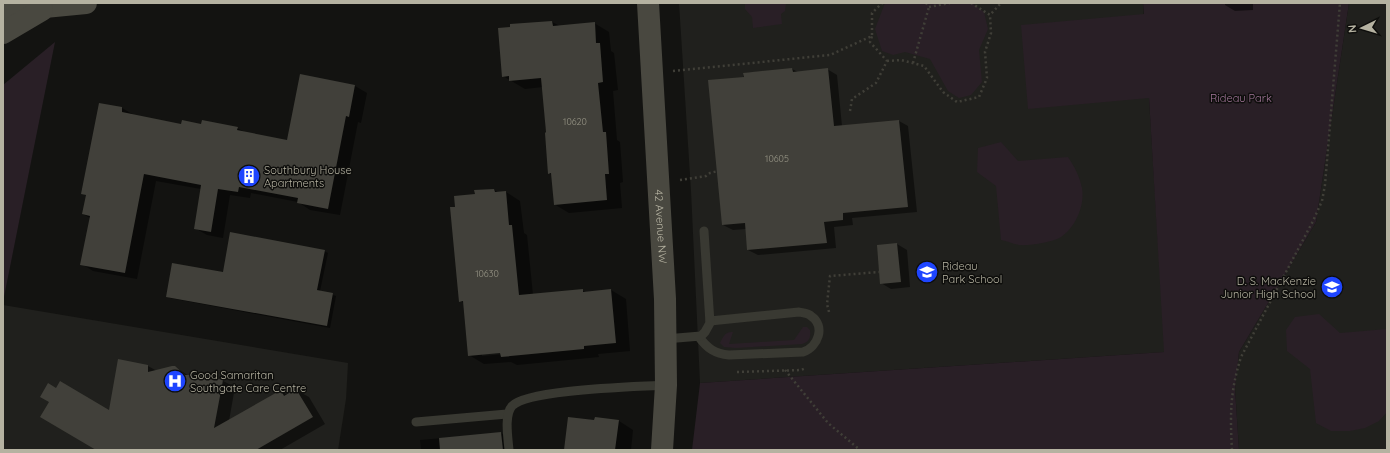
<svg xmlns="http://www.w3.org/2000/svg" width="1390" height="453" font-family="Quicksand,sans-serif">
<rect width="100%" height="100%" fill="#131311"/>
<g fill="#20201d">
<polygon points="679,3 1143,3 1165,352 700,383 691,191"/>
<polygon points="1349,3 1387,3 1387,450 1239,450 1235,389 1239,352 1316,222"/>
<polygon points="3,305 348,363 346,399 338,450 3,450"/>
</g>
<g fill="#291f26">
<polygon points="745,3 786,3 785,11 781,14 782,24 753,28 752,17 745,9"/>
<polygon points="885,3 972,3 984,12 988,29 979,50 982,82 971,95 959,98 948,91 930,59 905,52 893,55 882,51 875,29"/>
<polygon points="1143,3 1349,3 1316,222 1239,352 1235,389 1239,450 692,450 700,383 1164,352 1149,98 1028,109 1021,25 1144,14"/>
<polygon points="55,42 3,302 3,85"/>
<path d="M1001,142L1018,161L1068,157C1074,166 1080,177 1082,188C1085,205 1076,227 1061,237C1053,242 1030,246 1019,245C1013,244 1007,241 1001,240L996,186L977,172L978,148Z"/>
<polygon points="1319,314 1340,333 1387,329 1387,412 1379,421 1365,428 1350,431 1331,431 1316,423 1310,369 1287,351 1286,330 1295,317"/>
<path d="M803,327H807L810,330C811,338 809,342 802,344L736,348L724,347L720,343C723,337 725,331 733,332L729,344L794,340Z"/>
</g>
<g fill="#0007" fill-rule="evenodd">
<polygon points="1225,3 1253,3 1253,10 1235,11 1225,5"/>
<polygon points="552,22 560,26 594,23 609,32 611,51 614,53 618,90 613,91 617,140 620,142 623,182 620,183 622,208 569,213 554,204 552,175 549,173 543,87 525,89 503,76"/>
<polygon points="792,69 798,72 827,69 837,75 842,126 899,121 908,126 917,212 852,218 853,225 834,227 836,248 758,255 748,250 746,229 733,230 723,225 744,73"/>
<polygon points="355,86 367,93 361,123 358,122 340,215 310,210 298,202 251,193 250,198 230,195 223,238 207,235 195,228 201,189 156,181 137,279 93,271 82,264 90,218 83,214 87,196 82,193 122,108 134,115 182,125 237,128 247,133 288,141"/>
<path d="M494,190L500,193L506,192L520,201L524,233L527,235L533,295L583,291L586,292L611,290L626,299L630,351L598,354L599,357L517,365L511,362L484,364L469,355L464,303L460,301L456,207L476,195ZM505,352V354L482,356V354Z"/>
<polygon points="897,244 907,250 910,287 891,289 881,283 878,246"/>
<polygon points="324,251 328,253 320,291 336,296 330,328 170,298 167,296 224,274"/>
<polygon points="148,366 157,371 175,367 189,376 200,376 223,381 235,387 229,421 281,391 288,395 296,390 309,397 325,424 280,450 98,450 110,412"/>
<polygon points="595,421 619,421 633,430 631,450 565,450"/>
<polygon points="501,433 504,435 506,450 421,450 420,440"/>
</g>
<g fill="#41403a">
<polygon points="552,21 553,26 595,22 596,43 600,43 603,82 598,83 603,132 606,132 609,174 605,174 607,200 554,205 551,173 548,174 545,133 546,132 541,78 509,81 509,76 502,77 498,28 510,27 510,24"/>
<polygon points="792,68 793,72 828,68 834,126 899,120 908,207 843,213 843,220 824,222 827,243 747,250 745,223 722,225 708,80 744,77 743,73"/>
<polygon points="300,74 355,85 349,117 346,116 328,209 297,203 298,198 239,187 238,192 218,189 211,232 194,229 201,185 144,174 125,273 80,265 90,216 82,214 86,195 81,194 99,103 122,107 122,112 181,124 182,120 201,124 202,120 238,127 237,130 287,140"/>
<polygon points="494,189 495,192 506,191 509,225 512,225 519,295 583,289 583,292 611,289 616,343 584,346 584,349 501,357 500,353 468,356 463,301 459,302 450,207 455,207 454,196 475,194 474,190"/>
<polygon points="230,232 325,250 317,290 333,293 327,326 166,297 172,263 223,272"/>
<polygon points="897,243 901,282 880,284 877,245"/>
<polygon points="118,359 148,365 148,372 172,366 175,366 185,375 200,375 223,380 214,428 281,390 284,396 296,389 313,417 256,450 96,450 40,417 49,402 40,397 48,383 56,388 60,381 109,410"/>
<polygon points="568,417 594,420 595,417 619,420 615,450 564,450"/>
<polygon points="501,432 503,450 440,450 439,438"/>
</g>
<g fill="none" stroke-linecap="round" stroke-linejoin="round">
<g stroke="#403f38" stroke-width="2.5" stroke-dasharray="2 3" stroke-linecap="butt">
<polyline points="926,3 929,7 950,3"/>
<polyline points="971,3 990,15 1001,3"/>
<polyline points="887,61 901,60 924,66 943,92 957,102 979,97 987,78 985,52 991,33 990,15"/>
<polyline points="913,63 929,7"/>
<polyline points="673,71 830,55 872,36 872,13 882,3"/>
<polyline points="850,111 852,99 876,83 887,61 870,42 872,36"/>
<polyline points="680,180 706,176 710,173 718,171"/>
<polyline points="829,312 827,304 830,276 879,272"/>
<polyline points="785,370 828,423 860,450"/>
<polyline points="737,372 801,370 806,368"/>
<path d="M1232,450C1230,414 1230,392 1241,357L1313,221L1322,201L1325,185L1340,3"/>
</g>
<g stroke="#393932" stroke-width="9">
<path d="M699,337C707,348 715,354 729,355L803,352C818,347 826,326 811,316C808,313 803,313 799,312L710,321"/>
<polyline points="665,339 701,336 705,332 710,323 704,231"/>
<polyline points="416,422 507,414"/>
<path d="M509,450C508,438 504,415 512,406C528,389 638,387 666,385"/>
</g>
<g stroke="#494840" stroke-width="22">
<path id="s1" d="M648,3L665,299L666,385L662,450"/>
<polyline points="3,11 86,3"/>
<polyline points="3,33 42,10"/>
</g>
</g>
<defs>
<g id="building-disc" transform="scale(1.15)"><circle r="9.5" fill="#1e45ff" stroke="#0e0e0c"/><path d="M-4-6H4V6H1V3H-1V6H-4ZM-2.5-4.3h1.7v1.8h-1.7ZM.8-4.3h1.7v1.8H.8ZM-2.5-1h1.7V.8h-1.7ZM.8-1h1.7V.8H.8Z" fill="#fff"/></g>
<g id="school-disc" transform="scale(1.15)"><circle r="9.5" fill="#1e45ff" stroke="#0e0e0c"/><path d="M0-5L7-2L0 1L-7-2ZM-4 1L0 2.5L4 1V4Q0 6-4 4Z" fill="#fff"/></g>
<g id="hospital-disc" transform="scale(1.15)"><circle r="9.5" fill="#1e45ff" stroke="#0e0e0c"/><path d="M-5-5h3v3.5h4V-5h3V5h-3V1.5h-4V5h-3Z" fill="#fff"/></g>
</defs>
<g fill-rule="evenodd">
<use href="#building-disc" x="249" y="176"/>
<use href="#school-disc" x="927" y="272"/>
<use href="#school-disc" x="1332" y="287"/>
<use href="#hospital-disc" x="175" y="381"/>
</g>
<g text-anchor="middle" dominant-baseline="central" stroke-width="3" stroke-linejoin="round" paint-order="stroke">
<g font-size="9" fill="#989687">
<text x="575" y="121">10620</text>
<text x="777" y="158">10605</text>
<text x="487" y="273">10630</text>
</g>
<g font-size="11" fill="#a27699" stroke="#0e0e0c">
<text x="1241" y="98">Rideau Park</text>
</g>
<g font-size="11" fill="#b5b2a1" stroke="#0e0e0c" text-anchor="start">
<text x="264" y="170">Southbury House<tspan x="264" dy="13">Apartments</tspan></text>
<text x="942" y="266">Rideau<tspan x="942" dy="13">Park School</tspan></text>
<text x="1316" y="281" text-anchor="end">D. S. MacKenzie<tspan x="1316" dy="13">Junior High School</tspan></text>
<text x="190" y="375">Good Samaritan<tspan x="190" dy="13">Southgate Care Centre</tspan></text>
</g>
<g font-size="11" fill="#b5b2a1" stroke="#0e0e0c">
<text stroke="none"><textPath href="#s1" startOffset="224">42 Avenue NW</textPath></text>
</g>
</g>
<rect width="1390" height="453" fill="none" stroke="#b5b2a1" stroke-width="8"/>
<g transform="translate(1362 28) rotate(265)" stroke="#0e0e0c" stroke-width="3" paint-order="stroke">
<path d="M0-3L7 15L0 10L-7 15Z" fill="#b5b2a1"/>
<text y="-6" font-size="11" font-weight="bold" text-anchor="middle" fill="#b5b2a1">N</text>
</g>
</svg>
